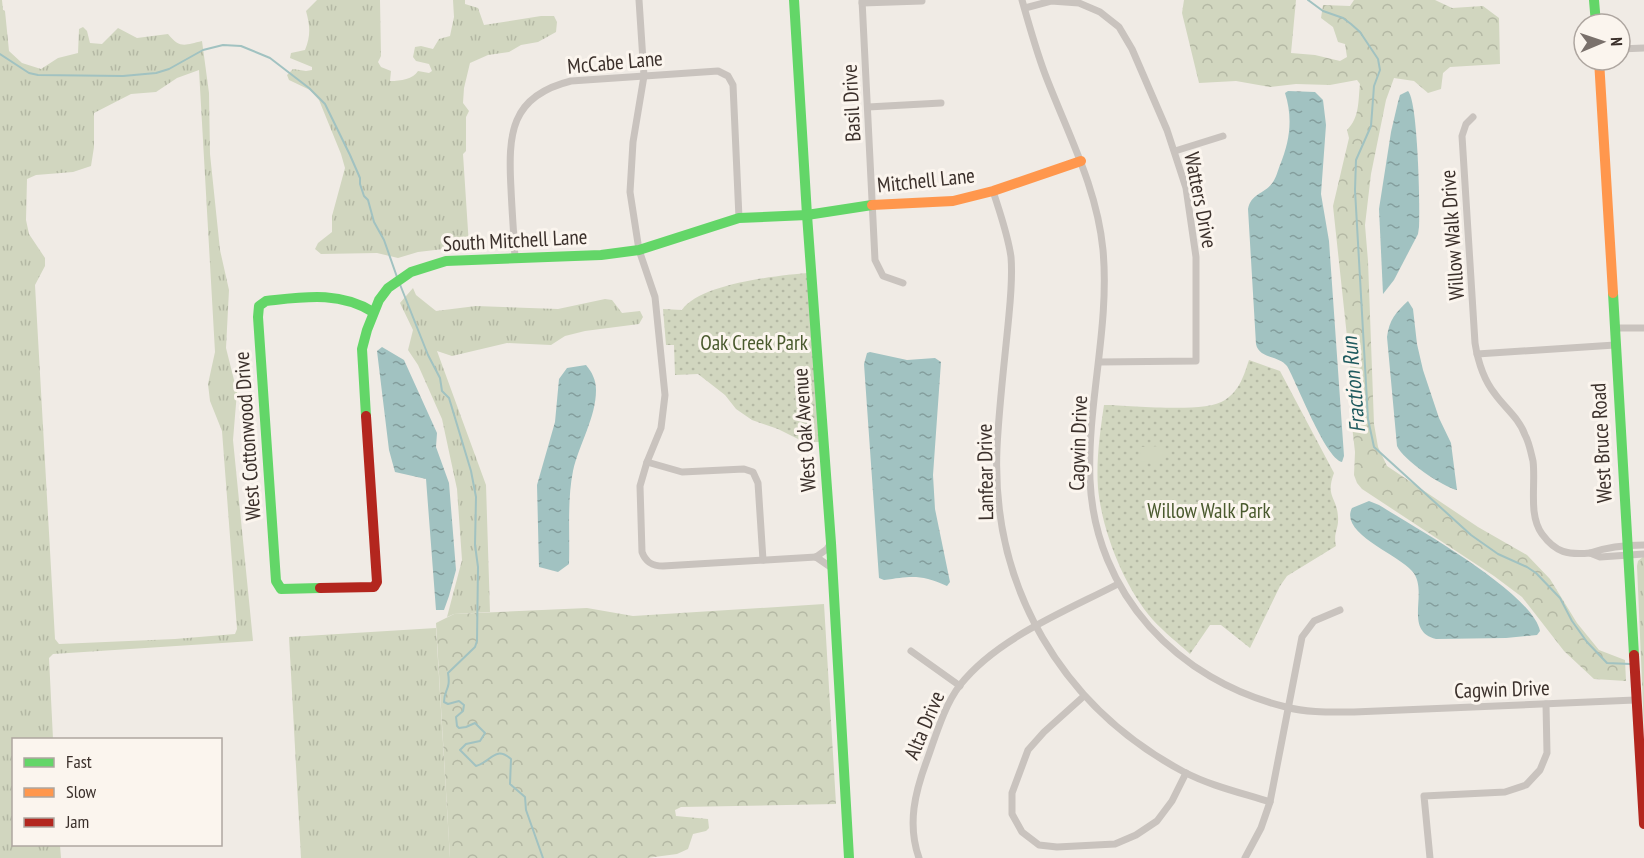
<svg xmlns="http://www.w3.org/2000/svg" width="1644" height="858" font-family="'PT Sans Narrow',sans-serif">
<defs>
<pattern id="grass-tufts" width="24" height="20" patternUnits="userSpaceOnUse" patternTransform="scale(1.5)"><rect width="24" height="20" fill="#d1d6bf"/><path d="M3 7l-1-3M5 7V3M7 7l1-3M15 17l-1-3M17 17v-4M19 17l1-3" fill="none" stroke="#b4b8a4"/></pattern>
<pattern id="forest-crowns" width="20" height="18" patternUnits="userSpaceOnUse" patternTransform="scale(1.5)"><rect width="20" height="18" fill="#d1d6bf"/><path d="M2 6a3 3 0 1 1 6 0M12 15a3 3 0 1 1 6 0" fill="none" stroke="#b4b8a4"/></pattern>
<pattern id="park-dots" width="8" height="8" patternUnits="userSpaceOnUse" patternTransform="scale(1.5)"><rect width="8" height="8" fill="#d1d6bf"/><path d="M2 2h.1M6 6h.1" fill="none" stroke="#b4b8a4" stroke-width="1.8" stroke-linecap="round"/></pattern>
<pattern id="water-ripples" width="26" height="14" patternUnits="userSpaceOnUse" patternTransform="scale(1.5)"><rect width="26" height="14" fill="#a1c2c1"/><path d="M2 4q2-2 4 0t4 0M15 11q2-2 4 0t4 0" fill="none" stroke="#849e9d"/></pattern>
</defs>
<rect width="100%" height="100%" fill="#f0ebe5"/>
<g fill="url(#grass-tufts)" fill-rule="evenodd">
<path d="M0,0H2L3,10L5,11L9,51L22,63L41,69L58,58L78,53L79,29L83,27L87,31L90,43L102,44L118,28L137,38L168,34C180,49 185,45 202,41L209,93L210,154L220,250L229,290L226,348L237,392L233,440L253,641L53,654L49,658L53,739L14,740V844L60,845L61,858H0ZM199,70L215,352L208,384L210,401L222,431L237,629L235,634L175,639L59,644L55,639L35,285L45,266V258L29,234L26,220L27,179L36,175L73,172L91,166L94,147V113L131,94L156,92L177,78Z"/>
<path d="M317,0H380L381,56L378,62L381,67L391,71L390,81C401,81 413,79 418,71L429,73L432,71L429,64L416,61L413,57L415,47L421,46L433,49L439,39L450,36L454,17L453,0H465V4L478,8L484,25L541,16H554L557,22L556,32L538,42L521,45L509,52L488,55L470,63L464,88L463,103L469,111L466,117V151L463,154L469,246L418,252L398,258L377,253L321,254L315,249L318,243L332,232V216L345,168L341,154L319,100L310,90L289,80L287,75L293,69L306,71L312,70V67L290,58L291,53L305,50C311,35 310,26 306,11Z"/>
<polygon points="413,288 416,295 436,311 476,306 558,309 605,299 612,300 622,313 640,311 643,317 639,324 585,331 565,336 551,345 507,343 452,356 437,351 486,485 490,612 454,614 447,617 462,560 457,489 442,419 418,365 408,350 413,330 400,303"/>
<polygon points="1644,556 1644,729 1637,566 1638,561"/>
<polygon points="436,628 450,858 301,858 289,637"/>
</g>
<g fill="url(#forest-crowns)">
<path d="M1184,0H1296L1291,53L1315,55L1340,61L1347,57L1345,44L1338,42L1333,27L1321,18L1323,5L1350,6L1354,0H1435L1452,8L1483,6L1499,18L1500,64L1450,67L1443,73L1441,89L1428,93L1414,81L1394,78L1386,100L1371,174L1365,225L1368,261L1374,424L1378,447L1387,466L1478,527L1527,555L1550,579L1577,623L1599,650L1625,660L1626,681L1594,679L1564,651L1522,597L1494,576L1362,489L1357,483L1354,475L1355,452L1351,417L1354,402L1333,206L1349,138L1347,130C1360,117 1358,101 1360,84L1357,80L1330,85L1296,84L1270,87L1236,81L1199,83L1182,13Z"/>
<polygon points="824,604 836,804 681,807 675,810 676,816 708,819 709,828 706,831 693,834 688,849 677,854 647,858 450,858 436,623 454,614 587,608 633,616"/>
</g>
<g fill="url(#park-dots)">
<path d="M809,273L820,442H804L778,429L752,420L736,409L725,395L698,374L675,375L674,345H666L663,309L682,310C699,284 779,275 809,273Z"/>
<path d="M1249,360L1280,371L1334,473C1325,497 1337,497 1338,517C1339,529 1333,532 1336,546L1287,576L1280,586L1250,648L1221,625H1210L1190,654C1178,643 1164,632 1153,620C1124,587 1102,531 1098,488C1096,461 1100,432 1104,405C1131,405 1205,414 1225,400C1240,390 1244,375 1249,360Z"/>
</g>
<polygon fill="#d1d6bf" points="1164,446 1164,461 1141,462 1140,447"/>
<g fill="url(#water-ripples)">
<path d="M1288,91L1315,92L1323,100L1326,125L1321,194L1329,241L1344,456L1342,462C1325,458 1297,383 1287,366C1278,355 1259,359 1256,344L1248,209C1251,193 1265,194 1273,182C1276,178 1278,170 1280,165C1290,141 1293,118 1285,93Z"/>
<path d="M1408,91C1418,101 1420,208 1419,227L1418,234L1394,280L1383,294L1379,209L1391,132L1398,102L1400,95Z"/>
<path d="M1408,301L1413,309L1417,344L1423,370L1439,418L1451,443L1457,490C1443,487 1403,460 1397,446L1387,337C1389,320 1396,312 1408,301Z"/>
<polygon points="382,347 404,360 437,433 436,447 449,483 456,570 449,596 444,610 436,610 426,479 395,472 389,450 377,351"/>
<path d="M870,352L907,360L935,358L941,362L933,475L935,509L950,582L947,586C921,574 911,576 884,580L879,578L864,364L867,353Z"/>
<path d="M586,365C592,372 596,380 596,390C596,418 579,444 573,471C567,501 570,534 569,564L558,572L539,567L537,485L555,422L559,379L567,368Z"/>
<path d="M1369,501L1379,505C1414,527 1533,593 1540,631L1537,635L1506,638L1436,639C1402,630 1430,591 1412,571C1397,554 1339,533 1352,508Z"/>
</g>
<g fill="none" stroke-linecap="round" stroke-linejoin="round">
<g stroke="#a1c2c1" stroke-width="2">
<polyline points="1308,0 1323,11 1343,18 1351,24 1360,32 1378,59 1380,70 1374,86 1371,126 1356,160 1355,190 1368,419 1374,447 1471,535 1498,554 1527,567 1536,573 1560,598 1572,621 1587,642 1607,663 1630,664"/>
<polyline points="0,54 29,73 38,75 123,76 156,73 169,69 203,50 223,45 241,46 270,58 309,88 325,104 350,155 360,178 360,184 364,196 368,200 374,222 384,240 397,277"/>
<path d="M399,282L428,355L440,378L442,391L449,398L471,471L476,497L475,545L478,567L477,641L475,647L448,673C451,690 444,689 444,702L448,704L459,701L464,705L463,711L456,717L457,726L459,728L466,727L475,723L485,733L480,741L466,744L460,750L476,766C491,762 495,745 511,759L510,784L525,797L526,810L543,858"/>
</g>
<g stroke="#c9c3be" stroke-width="7">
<path d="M639,0L644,76L633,142L630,192L639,250L655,297L665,395L661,428L647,462L640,486L642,552C646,563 653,566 663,566L816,557"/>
<polyline points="862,0 875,260 883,276 903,283"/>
<path d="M1022,0C1029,25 1036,50 1045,74C1067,132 1097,187 1103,250C1110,327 1087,403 1090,480C1095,594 1178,681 1286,707C1308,713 1331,712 1354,712L1635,700"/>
<polyline points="862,3 922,1"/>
<polyline points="1025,8 1051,1 1079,3 1100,12 1119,27 1132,49 1167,130 1186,188 1196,257 1196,361 1099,362"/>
<polyline points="1620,49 1644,48"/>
<polyline points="868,107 941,103"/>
<path d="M1473,117L1466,124L1462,136L1475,343C1478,362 1483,379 1495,394C1505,408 1519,418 1525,435C1529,442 1531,453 1533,461C1536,484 1528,515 1542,534C1556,553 1568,555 1590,553"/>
<polyline points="1175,151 1223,136"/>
<path d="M993,191C1000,213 1008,235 1011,257C1013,280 1010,303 1008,325C1004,366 999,407 997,448C991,587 1062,707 1184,772C1211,786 1242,793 1270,802"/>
<path d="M515,259C514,236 512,212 511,189C508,134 510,96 571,81L718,71L728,76L733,85L739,218"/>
<polyline points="1614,328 1644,328"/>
<polyline points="1477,354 1615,345"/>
<polyline points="647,462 682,472 744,469 753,472 758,483 763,560"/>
<path d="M1644,545C1626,545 1607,547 1590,553L1600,557L1644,554"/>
<polyline points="816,557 827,549 831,543"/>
<polyline points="816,557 832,568"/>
<polyline points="911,651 960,686"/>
<polyline points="1084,696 1044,732 1028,750 1012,793 1012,814 1022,832 1039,845 1057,847 1115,844 1136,835 1157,821 1172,801 1186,773"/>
<path d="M919,858C907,824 915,792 927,760C936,735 944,706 960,685C997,638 1066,611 1118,584"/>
<polyline points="1245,858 1261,828 1270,802 1302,637 1314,621 1340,610"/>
<polyline points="1430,858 1424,796 1505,792 1526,785 1540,770 1547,753 1546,704"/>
</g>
<g stroke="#63d668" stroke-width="10">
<polyline points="794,0 807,215 831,543 849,858"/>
<polyline points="1594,0 1596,24"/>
<polyline points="1613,293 1634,655"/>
<polyline points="366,416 362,349 367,330 379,300 388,288 411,272 446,261 601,255 639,250 739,218 807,215 872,205"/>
<path d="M320,588L281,589L276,581L258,317L259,306L266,301C304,297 339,291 373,312"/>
</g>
<g stroke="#ff974d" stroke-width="10">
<polyline points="1599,60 1613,293"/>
<polyline points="872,205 953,201 993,191 1081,161"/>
</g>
<g stroke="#b3261e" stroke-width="10">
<polyline points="320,588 374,587 377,582 366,416"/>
<polyline points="1634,655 1644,824"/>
</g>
</g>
<g text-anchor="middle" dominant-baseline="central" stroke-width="6" stroke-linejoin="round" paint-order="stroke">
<g font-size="21" fill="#3b302b" stroke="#fbf5ee">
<text transform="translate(615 62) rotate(-5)">McCabe Lane</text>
<text transform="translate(851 103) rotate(-93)">Basil Drive</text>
<text transform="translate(926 180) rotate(-6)">Mitchell Lane</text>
<text transform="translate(1201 200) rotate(79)">Watters Drive</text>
<text transform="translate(1452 235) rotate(-94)">Willow Walk Drive</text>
<text transform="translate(515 240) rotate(-3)">South Mitchell Lane</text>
<text transform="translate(804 430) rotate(-94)">West Oak Avenue</text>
<text transform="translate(247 436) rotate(-94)">West Cottonwood Drive</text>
<text transform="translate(1078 443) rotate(-88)">Cagwin Drive</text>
<text transform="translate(1601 443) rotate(-93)">West Bruce Road</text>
<text transform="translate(985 472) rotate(-91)">Lanfear Drive</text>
<text transform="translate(1502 689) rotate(-2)">Cagwin Drive</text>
<text transform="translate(924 725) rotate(-67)">Alta Drive</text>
</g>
<g font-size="21" fill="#4a5a2e" stroke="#fbf5ee">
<text x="754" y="342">Oak Creek Park</text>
<text x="1209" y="510">Willow Walk Park</text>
</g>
<g font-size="22" font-style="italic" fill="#1f5a5e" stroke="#fbf5ee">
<text transform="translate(1353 385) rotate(-95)">Fraction Run</text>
</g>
</g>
<rect x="12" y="738" width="210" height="108" fill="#fbf5ee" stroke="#aea6a0" stroke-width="1.5"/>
<rect x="24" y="758" width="30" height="9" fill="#63d668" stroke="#aea6a0" stroke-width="1.5"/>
<text x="66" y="768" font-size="18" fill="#3b302b">Fast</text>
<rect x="24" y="788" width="30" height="9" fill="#ff974d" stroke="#aea6a0" stroke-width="1.5"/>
<text x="66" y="798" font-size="18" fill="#3b302b">Slow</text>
<rect x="24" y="818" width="30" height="9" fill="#b3261e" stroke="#aea6a0" stroke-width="1.5"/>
<text x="66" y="828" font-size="18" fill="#3b302b">Jam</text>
<g transform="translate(1602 42) rotate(88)"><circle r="28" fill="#fbf5ee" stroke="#aea6a0" stroke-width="1.5"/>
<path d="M0-4.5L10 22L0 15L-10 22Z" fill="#7a716c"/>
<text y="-9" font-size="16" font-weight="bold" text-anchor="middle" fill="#3b302b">N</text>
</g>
</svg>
